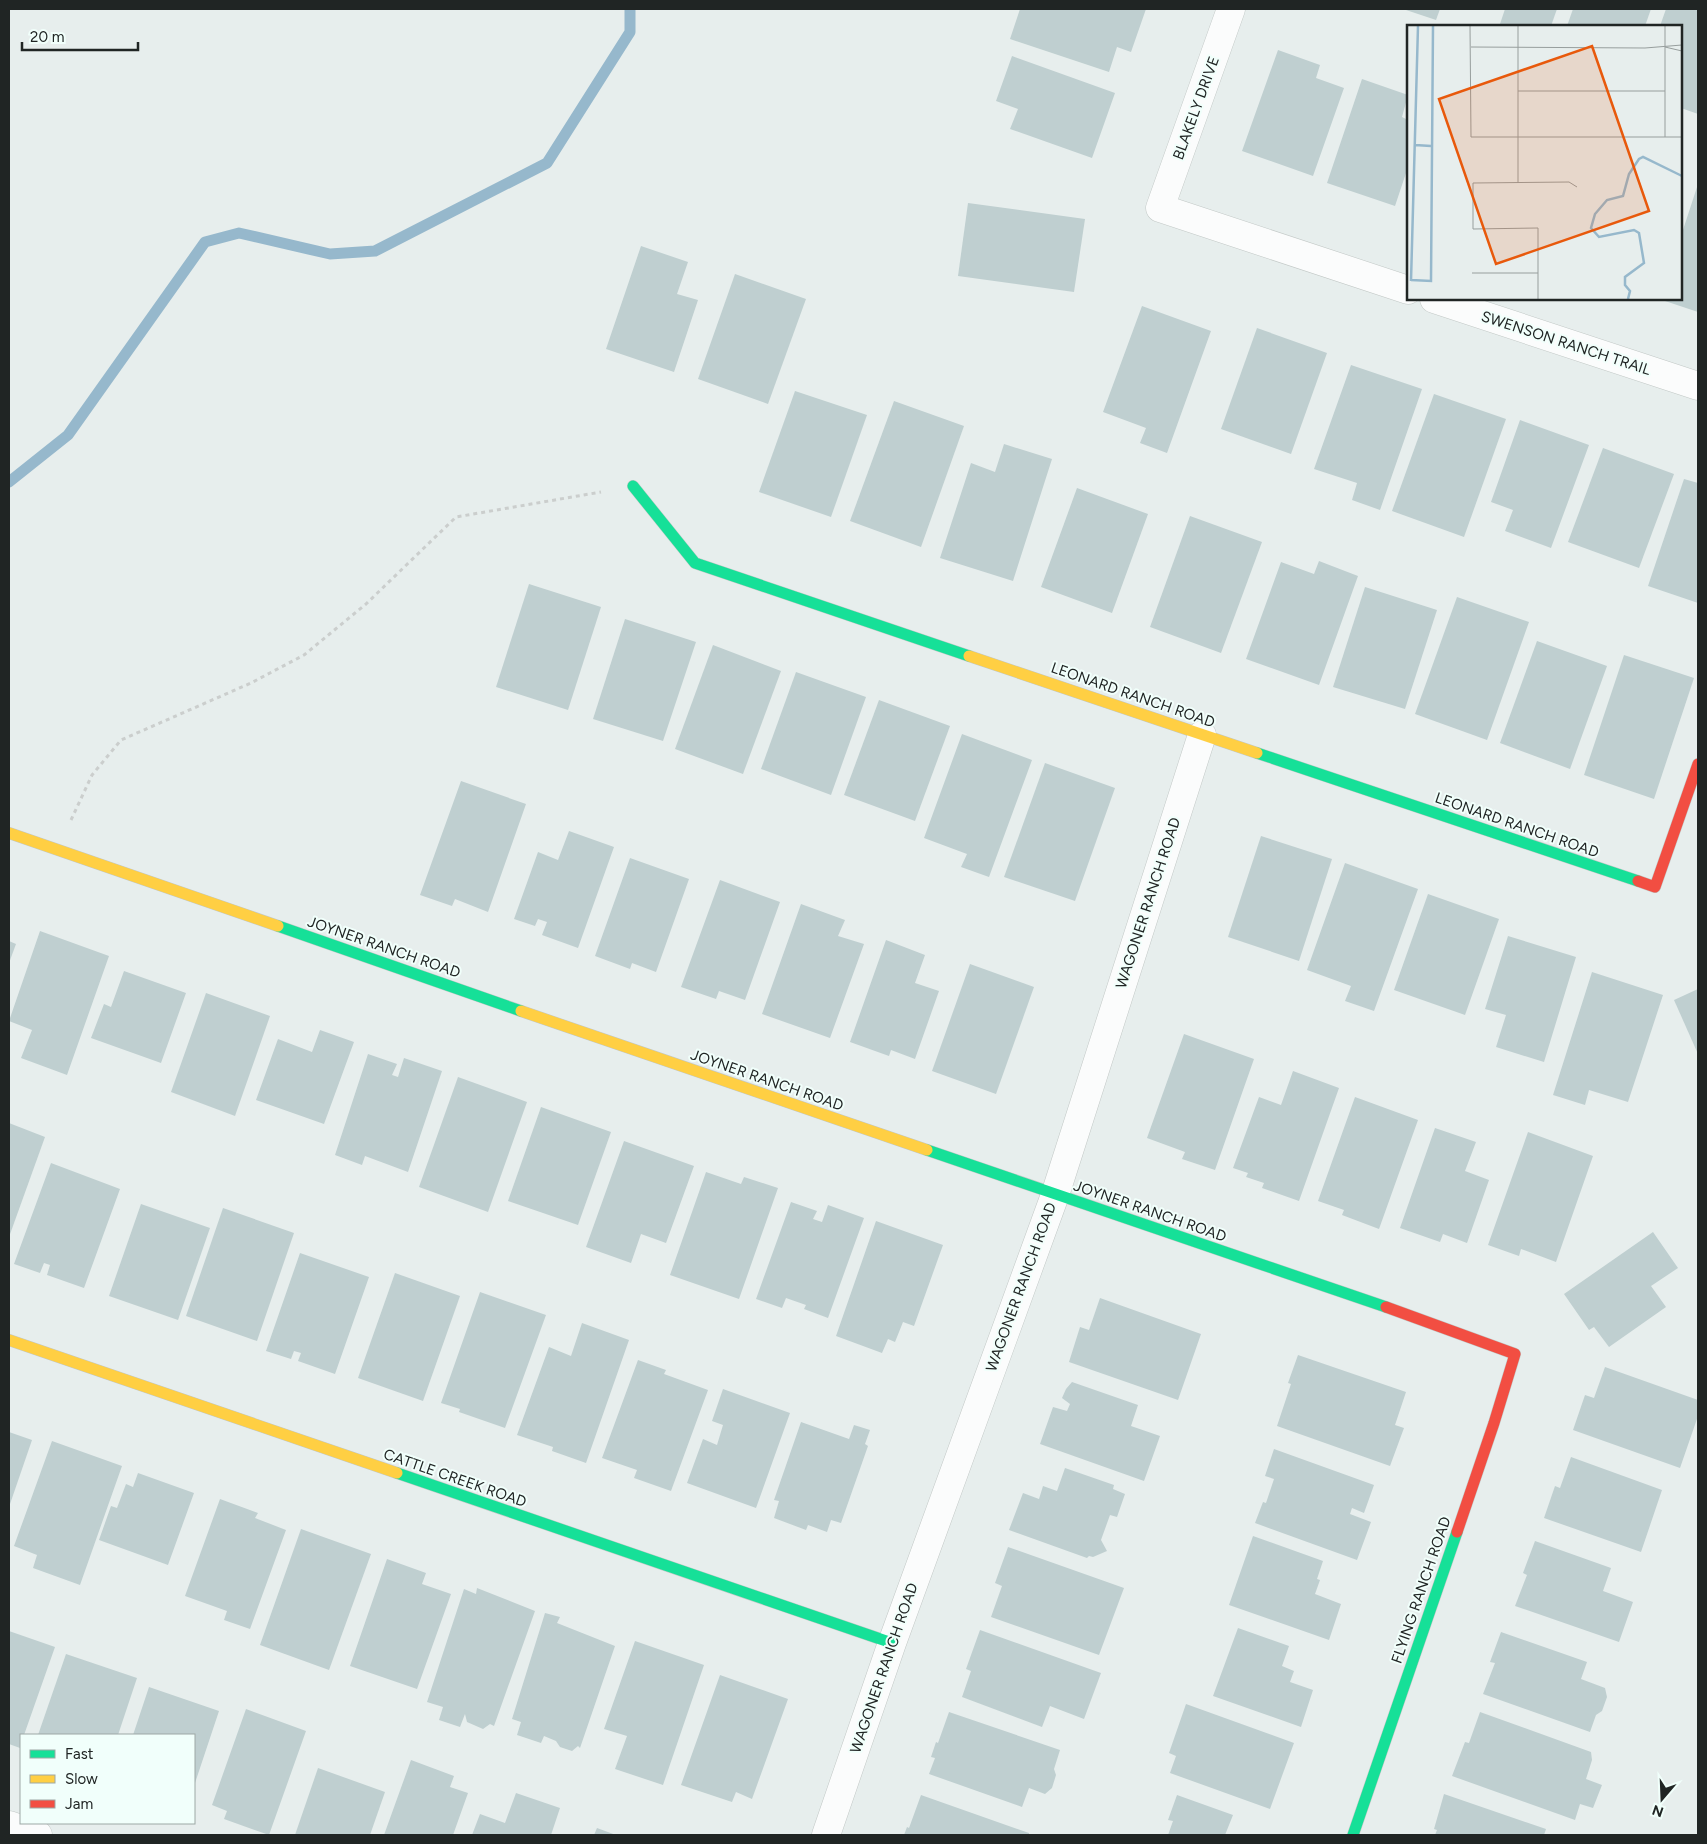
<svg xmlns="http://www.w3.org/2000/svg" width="1707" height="1844" font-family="Figtree,sans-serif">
<rect width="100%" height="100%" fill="#e7eeed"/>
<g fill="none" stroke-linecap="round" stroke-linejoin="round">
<polyline stroke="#96b8cc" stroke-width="11" points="9,482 68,435 205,242 239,233 330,254 375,251 547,163 630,32 630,9"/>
</g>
<g fill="#bfcfd0">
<polygon points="1020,9 1146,9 1131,52 1117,47 1109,72 1010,39"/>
<polygon points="1403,9 1440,9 1436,20"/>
<polygon points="1505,9 1557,9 1551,26 1506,26 1500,24"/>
<polygon points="1573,9 1651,9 1645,26 1567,26"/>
<polygon points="1666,9 1698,9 1698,114 1681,108 1681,26 1660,26"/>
<polygon points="1278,50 1320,65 1316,78 1344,88 1313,176 1242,151"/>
<polygon points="1012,56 1115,93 1092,158 1010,129 1018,109 996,101"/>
<polygon points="1362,79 1408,95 1402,117 1408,120 1408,167 1395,206 1327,183"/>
<polygon points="1698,184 1698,312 1659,299 1681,299 1681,236"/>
<polygon points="968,203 1085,219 1074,292 958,276"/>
<polygon points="641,246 688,262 677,294 698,300 674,372 606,349"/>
<polygon points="735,274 806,299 768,404 698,379"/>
<polygon points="1142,306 1211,331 1167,453 1140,443 1146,428 1103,412"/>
<polygon points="1257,328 1327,353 1291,454 1221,429"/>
<polygon points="1351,365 1422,389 1380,510 1352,500 1357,483 1314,469"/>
<polygon points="795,391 867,415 831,517 759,492"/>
<polygon points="1434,394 1506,419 1464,537 1392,511"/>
<polygon points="894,401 964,426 921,547 850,521"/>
<polygon points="1520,420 1589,445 1551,548 1505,531 1513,510 1491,502"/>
<polygon points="1004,444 1052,459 1013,581 940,558 971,463 995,472"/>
<polygon points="1603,448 1674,474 1639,568 1568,542"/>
<polygon points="1684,479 1698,483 1698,603 1648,586"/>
<polygon points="1077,488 1148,514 1112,613 1041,587"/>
<polygon points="1190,516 1262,542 1221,653 1150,627"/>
<polygon points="1319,561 1358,576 1319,685 1246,659 1281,562 1314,574"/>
<polygon points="529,584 601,607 568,710 496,687"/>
<polygon points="1365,587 1437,610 1405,709 1333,687"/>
<polygon points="1457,597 1529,622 1487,740 1415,714"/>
<polygon points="625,619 696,642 663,741 593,719"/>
<polygon points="1537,641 1607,666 1570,769 1500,743"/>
<polygon points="713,645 781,671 743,774 675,749"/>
<polygon points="1624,655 1694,678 1654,799 1584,775"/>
<polygon points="796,672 866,697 831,795 761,769"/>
<polygon points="879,700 950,726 915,821 844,795"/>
<polygon points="962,734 1032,760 989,877 961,867 967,854 924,838"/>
<polygon points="1045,763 1115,788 1075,901 1004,877"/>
<polygon points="461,781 526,804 488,912 455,899 452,906 420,895"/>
<polygon points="569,831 614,847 578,948 542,935 547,922 538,919 535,926 514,919 538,852 558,860"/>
<polygon points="1261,836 1332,859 1299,961 1228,937"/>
<polygon points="630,858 689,879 656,972 632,963 630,969 595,956"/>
<polygon points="1345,863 1418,889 1374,1011 1345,1001 1351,986 1307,970"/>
<polygon points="720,880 780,902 745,1000 719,991 716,999 681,987"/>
<polygon points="1428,894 1499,919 1465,1015 1394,990"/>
<polygon points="801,904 845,920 838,936 864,944 830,1038 762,1014"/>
<polygon points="40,931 109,956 67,1075 21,1058 32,1030 9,1021"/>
<polygon points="1508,936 1576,957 1544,1062 1496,1047 1506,1015 1485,1009"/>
<polygon points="886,940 925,955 915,983 939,991 915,1059 891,1050 889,1056 850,1042"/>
<polygon points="9,941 16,944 9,963"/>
<polygon points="970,964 1034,987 996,1094 932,1071"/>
<polygon points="124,971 186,993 161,1063 91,1038 104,1004 111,1007"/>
<polygon points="1592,972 1663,995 1628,1102 1589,1090 1585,1105 1553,1095"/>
<polygon points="1698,989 1698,1054 1674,1000"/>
<polygon points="206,993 270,1016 235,1116 171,1092"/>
<polygon points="320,1030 354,1042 324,1124 256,1100 278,1039 312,1052"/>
<polygon points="1184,1034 1254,1059 1215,1170 1182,1159 1185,1152 1147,1138"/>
<polygon points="368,1054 397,1064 392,1075 398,1077 404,1058 442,1071 408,1172 365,1156 362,1165 335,1155"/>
<polygon points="1293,1071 1339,1088 1299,1201 1262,1188 1264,1183 1246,1177 1248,1173 1233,1168 1259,1097 1281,1105"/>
<polygon points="458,1077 527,1102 488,1212 419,1187"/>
<polygon points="1355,1097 1418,1120 1379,1229 1342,1215 1344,1210 1318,1201"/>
<polygon points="541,1107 611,1132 578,1225 508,1201"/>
<polygon points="9,1123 45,1137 9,1237"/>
<polygon points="1435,1128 1476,1142 1465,1171 1489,1180 1467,1243 1443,1234 1440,1242 1400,1228"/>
<polygon points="1528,1132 1593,1156 1556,1262 1521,1249 1519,1256 1488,1245"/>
<polygon points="624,1141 694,1166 666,1243 641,1234 631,1263 586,1247"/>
<polygon points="51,1163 120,1189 84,1288 47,1275 50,1265 44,1263 40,1273 14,1264"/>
<polygon points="706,1172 741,1184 744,1177 778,1188 739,1299 670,1275"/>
<polygon points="791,1202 817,1211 813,1219 822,1222 828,1205 864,1218 828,1318 804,1309 806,1305 786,1298 782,1308 756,1299"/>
<polygon points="141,1204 210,1228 178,1320 109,1296"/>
<polygon points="223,1208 294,1233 257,1341 186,1316"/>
<polygon points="876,1221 943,1245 914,1326 903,1322 895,1342 888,1339 882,1353 836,1336"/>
<polygon points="1653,1232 1678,1268 1651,1286 1666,1307 1609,1347 1594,1327 1589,1330 1564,1294"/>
<polygon points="300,1253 369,1277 335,1374 298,1361 301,1353 294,1351 291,1359 266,1351"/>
<polygon points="395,1273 460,1296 423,1401 358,1378"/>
<polygon points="480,1292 546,1315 505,1428 459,1412 460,1409 441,1403"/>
<polygon points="1100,1298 1201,1334 1178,1400 1069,1362 1080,1327 1089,1330"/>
<polygon points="582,1323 629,1340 586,1463 552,1451 553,1447 517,1435 549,1347 571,1356"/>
<polygon points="1298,1355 1406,1392 1395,1425 1404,1428 1390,1466 1277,1426 1291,1384 1288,1383"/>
<polygon points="638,1360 666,1370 664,1374 708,1390 671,1491 634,1478 637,1470 602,1458"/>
<polygon points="1605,1367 1698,1400 1698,1416 1680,1468 1573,1430 1585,1395 1594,1398"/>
<polygon points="1072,1382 1138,1405 1131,1426 1160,1436 1144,1481 1040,1444 1053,1407 1067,1411 1070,1404 1062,1398 1066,1389"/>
<polygon points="723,1389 790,1413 756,1508 687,1483 703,1439 717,1445 723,1425 712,1421"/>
<polygon points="801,1422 849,1439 854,1425 870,1430 865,1444 868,1446 841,1523 831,1520 827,1532 808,1525 806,1530 774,1518 779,1501 774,1500"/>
<polygon points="9,1432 32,1440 9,1507"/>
<polygon points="52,1441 122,1466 80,1585 33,1568 37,1555 14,1546"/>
<polygon points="1274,1449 1374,1485 1364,1513 1352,1508 1350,1514 1371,1522 1357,1560 1255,1523 1263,1502 1266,1503 1274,1479 1265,1476"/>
<polygon points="1571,1457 1662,1490 1641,1552 1544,1518 1555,1486 1560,1488"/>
<polygon points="1065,1468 1114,1485 1113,1489 1125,1494 1117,1517 1110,1515 1101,1540 1107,1551 1093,1557 1089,1556 1087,1558 1009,1530 1023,1493 1039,1499 1043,1486 1057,1491"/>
<polygon points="138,1473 194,1493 168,1565 99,1540 111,1506 117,1508 126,1484 133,1487"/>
<polygon points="220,1499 258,1513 255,1518 286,1530 250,1629 224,1620 227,1611 185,1596"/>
<polygon points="301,1529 371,1554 329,1670 260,1645"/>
<polygon points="1253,1536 1323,1561 1317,1579 1320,1580 1315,1594 1341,1604 1329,1640 1229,1605"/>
<polygon points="1535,1541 1611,1568 1603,1591 1633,1602 1619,1642 1515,1606 1527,1575 1523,1573"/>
<polygon points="1008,1547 1124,1588 1099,1655 991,1617 1002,1586 995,1583"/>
<polygon points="387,1559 426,1573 422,1584 451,1594 417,1689 350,1666"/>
<polygon points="477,1588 535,1611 494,1726 490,1724 483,1729 467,1722 465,1714 460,1727 439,1720 443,1707 427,1702 464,1589 476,1594"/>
<polygon points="545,1613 560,1617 557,1623 615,1646 580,1748 578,1746 572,1751 560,1747 556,1741 544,1736 541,1743 517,1735 521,1722 512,1719"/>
<polygon points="1238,1628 1289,1646 1282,1666 1294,1671 1290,1682 1313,1690 1301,1727 1213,1696"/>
<polygon points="980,1630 1101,1673 1084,1719 1050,1706 1042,1727 962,1697 971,1671 966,1669"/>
<polygon points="9,1631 55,1647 24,1735 21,1735 20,1748 9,1744"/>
<polygon points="1501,1632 1587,1662 1581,1679 1605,1688 1607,1697 1602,1711 1596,1715 1590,1732 1483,1694 1495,1663 1490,1662"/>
<polygon points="635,1641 704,1665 663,1785 615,1769 627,1736 604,1729"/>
<polygon points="66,1654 137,1678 118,1735 38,1735"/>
<polygon points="720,1675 788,1699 752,1799 736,1792 732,1802 681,1785"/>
<polygon points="149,1687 219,1711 194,1786 194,1735 133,1735"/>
<polygon points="1186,1704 1294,1743 1270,1809 1170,1773 1176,1756 1169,1753"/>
<polygon points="246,1709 306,1731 269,1835 224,1819 227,1811 212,1805"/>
<polygon points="949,1712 1060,1750 1054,1769 1056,1775 1052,1788 1045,1794 1029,1788 1022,1807 929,1774 935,1758 931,1757 936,1742 938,1743"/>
<polygon points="1480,1712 1591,1752 1592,1760 1586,1779 1602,1785 1593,1808 1580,1804 1575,1820 1452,1776 1465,1742 1469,1743"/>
<polygon points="411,1760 454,1776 450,1787 468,1793 453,1835 384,1835"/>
<polygon points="318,1768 385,1792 370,1835 295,1835"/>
<polygon points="516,1793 560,1808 551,1835 472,1835 480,1814 505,1823"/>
<polygon points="1444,1794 1546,1829 1544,1835 1435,1835 1437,1830 1434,1829"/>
<polygon points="921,1795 1029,1833 1029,1835 904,1835 907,1827 909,1828"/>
<polygon points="1177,1795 1233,1815 1225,1835 1168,1835 1173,1821 1168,1820"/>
<polygon points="597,1828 616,1835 594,1835"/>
</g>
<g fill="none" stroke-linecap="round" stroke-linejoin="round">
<g stroke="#c2c8c6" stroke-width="29">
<g id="street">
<polyline points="1231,9 1160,208 1408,290"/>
<polyline points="1434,299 1698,386"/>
<polyline points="9,1825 38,1835"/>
<polyline points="826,1835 892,1643 1055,1195 1202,735"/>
</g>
</g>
<g stroke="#c2c8c6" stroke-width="12">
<g id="fast">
<polyline points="633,486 695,563 969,656"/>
<polyline points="1257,753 1638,881"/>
<polyline points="278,926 521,1011"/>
<polyline points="927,1150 1386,1307"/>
<polyline points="397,1473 892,1643"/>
<polyline points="1353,1835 1457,1532"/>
</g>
</g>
<g stroke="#c2c8c6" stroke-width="12">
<g id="slow">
<polyline points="969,656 1257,753"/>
<polyline points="9,833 278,926"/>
<polyline points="521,1011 927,1150"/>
<polyline points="9,1340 397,1473"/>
</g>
</g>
<g stroke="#c2c8c6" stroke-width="12">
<g id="jam">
<polyline points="1638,881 1655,887 1698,764"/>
<polyline points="1386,1307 1515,1354 1494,1423 1457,1532"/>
</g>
</g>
<polyline stroke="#cbcecd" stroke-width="3" stroke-dasharray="4 4" stroke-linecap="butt" points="71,820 92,775 121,740 251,683 304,655 366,604 456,517 601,492"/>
<use href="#street" stroke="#fbfcfc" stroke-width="28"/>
<use href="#fast" stroke="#16e098" stroke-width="11"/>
<use href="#slow" stroke="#ffcf43" stroke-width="11"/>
<use href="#jam" stroke="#f24e42" stroke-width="11"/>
</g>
<g text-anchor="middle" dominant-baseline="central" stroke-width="4" stroke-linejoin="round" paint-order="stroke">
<g font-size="15" fill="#202524" stroke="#f1fffb">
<text transform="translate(1196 108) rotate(-70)">BLAKELY DRIVE</text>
<text transform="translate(1566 343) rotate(18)">SWENSON RANCH TRAIL</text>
<text transform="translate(1133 695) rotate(19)">LEONARD RANCH ROAD</text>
<text transform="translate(1517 825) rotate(19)">LEONARD RANCH ROAD</text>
<text transform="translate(1148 903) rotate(-72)">WAGONER RANCH ROAD</text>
<text transform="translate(384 947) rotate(19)">JOYNER RANCH ROAD</text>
<text transform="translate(767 1080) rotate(19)">JOYNER RANCH ROAD</text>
<text transform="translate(1150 1211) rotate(19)">JOYNER RANCH ROAD</text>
<text transform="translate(1021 1287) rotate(-70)">WAGONER RANCH ROAD</text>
<text transform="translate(455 1478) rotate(19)">CATTLE CREEK ROAD</text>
<text transform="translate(1421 1590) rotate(-71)">FLYING RANCH ROAD</text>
<text transform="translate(884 1668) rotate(-71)">WAGONER RANCH ROAD</text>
</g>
</g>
<g transform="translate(1407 25)">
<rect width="275" height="275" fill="#e7eeed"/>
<path fill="none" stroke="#96b8cc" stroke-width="2.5" d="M8,120L24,121M4,255L24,256L26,1M4,256L11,1M221,274L223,266L218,260V252L237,238L232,208L227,205L192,212L184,203L188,189L200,175L216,171L222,149L232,134L236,132L275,151"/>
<path fill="none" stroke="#979e9d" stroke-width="1" d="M63,1L64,112H275M111,1V158M64,22L238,23L275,20M258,22L275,26M111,66H258M258,112V1M65,248H131M131,274V203L66,204V158L162,157L170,162"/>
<path fill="#e8590c" fill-opacity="0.15" stroke="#e8590c" stroke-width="2.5" d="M185,21L242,186L89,239L32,74Z"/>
<rect width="275" height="275" fill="none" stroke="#202524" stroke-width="2.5"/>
</g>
<rect width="1707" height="1844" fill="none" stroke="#202524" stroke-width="20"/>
<rect x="20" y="1734" width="175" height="90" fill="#f1fffb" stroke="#9da8a5"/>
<rect x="30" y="1750" width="25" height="8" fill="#16e098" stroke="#9da8a5"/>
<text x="65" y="1759" font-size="15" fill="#202524">Fast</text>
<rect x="30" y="1775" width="25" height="8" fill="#ffcf43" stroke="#9da8a5"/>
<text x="65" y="1784" font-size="15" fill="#202524">Slow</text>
<rect x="30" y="1800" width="25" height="8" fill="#f24e42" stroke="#9da8a5"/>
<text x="65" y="1809" font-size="15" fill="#202524">Jam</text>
<g transform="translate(1662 1799) rotate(199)" stroke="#f1fffb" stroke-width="4" paint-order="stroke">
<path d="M0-4L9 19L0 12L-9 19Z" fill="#202524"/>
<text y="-8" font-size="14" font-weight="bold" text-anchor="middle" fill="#202524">N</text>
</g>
<path d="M22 42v8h116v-8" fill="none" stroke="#202524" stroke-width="2.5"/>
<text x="30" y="42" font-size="15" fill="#202524" stroke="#f1fffb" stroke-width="4" paint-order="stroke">20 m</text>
</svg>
